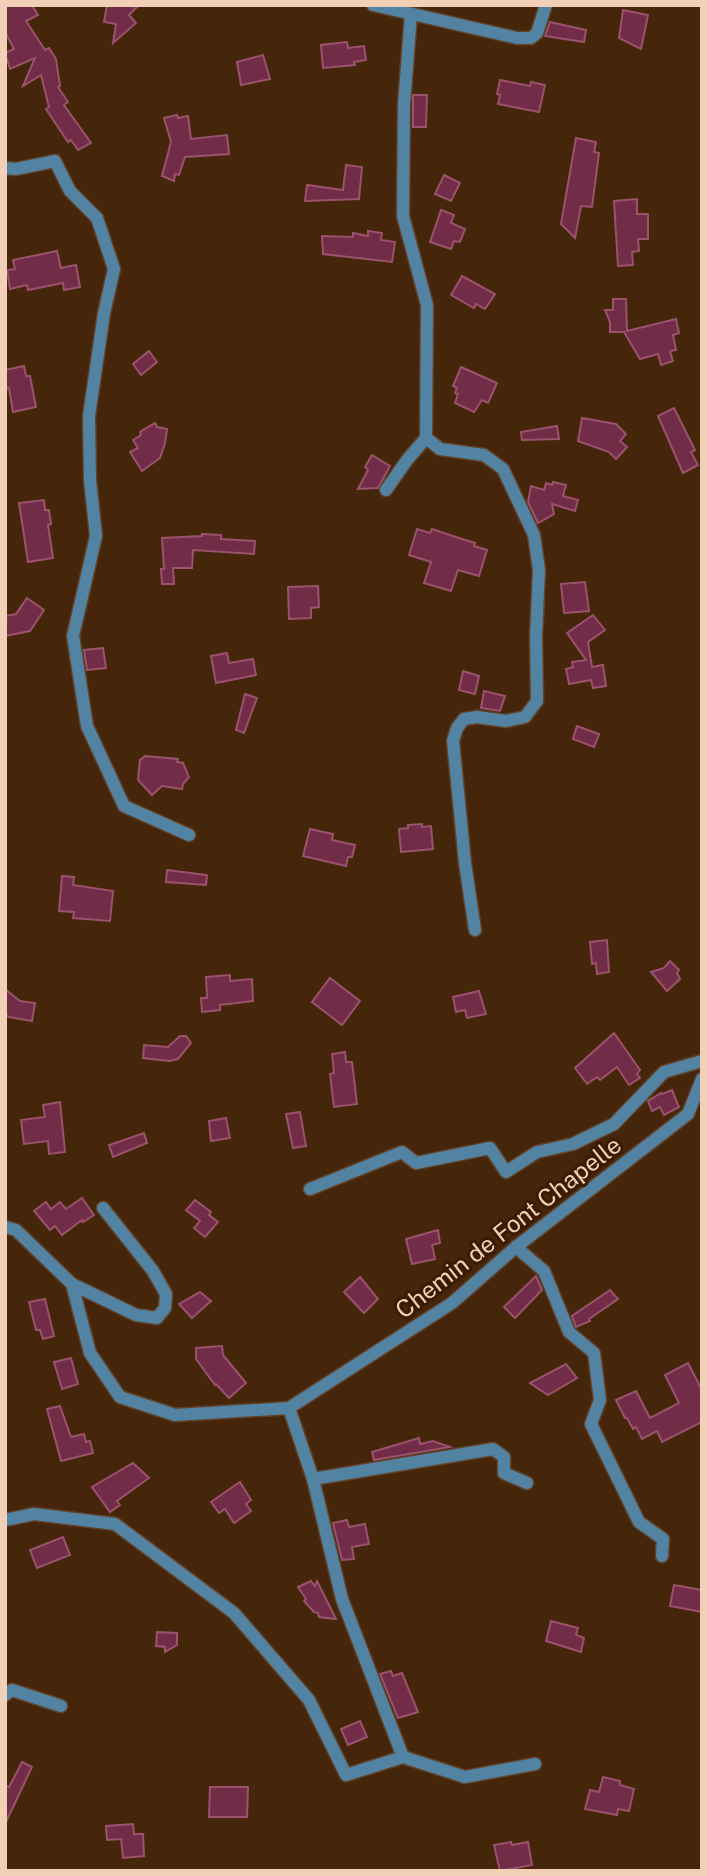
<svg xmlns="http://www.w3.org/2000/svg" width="707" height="1876" font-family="'Public Sans',sans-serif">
<rect width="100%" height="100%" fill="#45260b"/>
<g fill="#712c47" stroke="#9b526c" stroke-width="2">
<polygon points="5,5 32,5 38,15 26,21 45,50 49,48 56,59 60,86 58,87 68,102 64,105 91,143 78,150 71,140 68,142 46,109 49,107 41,75 23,86 35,58 10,69 5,53 14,49 5,32"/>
<polygon points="107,5 139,5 129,15 136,23 113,43 116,24 104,22"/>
<polygon points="623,10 648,15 641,49 619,38"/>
<polygon points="550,22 586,30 584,42 545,36"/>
<polygon points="347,42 348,48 364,46 366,60 354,62 355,65 323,68 321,45"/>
<polygon points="263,55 270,79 241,85 237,62"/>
<polygon points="500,80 530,86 531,82 545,85 539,112 498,104 500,95 497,94"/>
<polygon points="413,95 427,95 426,127 413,127"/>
<polygon points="177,115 178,118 188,116 191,139 227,135 229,154 185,157 179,175 175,174 174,181 162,176 171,142 164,118"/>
<polygon points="576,138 596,142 594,152 599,153 592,207 581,206 575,238 561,224"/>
<polygon points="346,165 362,167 359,199 305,201 307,185 343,190"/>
<polygon points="444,175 460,183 451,201 435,194"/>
<polygon points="637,199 637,214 648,214 648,239 638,239 639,251 632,252 633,265 618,266 614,201"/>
<polygon points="441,210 454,215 451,223 465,229 460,242 454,241 451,249 430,242"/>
<polygon points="368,231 382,233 381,240 395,242 392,262 323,254 322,236 353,237 353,233 368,236"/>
<polygon points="57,251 61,268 76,265 80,287 64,290 63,283 28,290 27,285 10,289 7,270 15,269 13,260"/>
<polygon points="462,276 495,294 485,309 476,304 474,308 451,295"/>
<polygon points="613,299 626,299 627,331 676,319 679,333 673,335 676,350 670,351 673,361 661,365 658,354 640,359 624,332 610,332 610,322 605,310 613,310"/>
<polygon points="149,351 157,362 141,375 133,364"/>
<polygon points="24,366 26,376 30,376 36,407 13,412 9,388 5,389 5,370"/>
<polygon points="461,367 497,383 488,403 482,400 474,412 455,403 458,394 455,393 457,388 453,386"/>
<polygon points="674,408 695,450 691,452 698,465 683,473 658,416"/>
<polygon points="582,418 616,424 626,434 620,441 627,447 616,459 609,452 578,441"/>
<polygon points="155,423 157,427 167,429 165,443 160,458 142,471 130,452 138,448 133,440 141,435 140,432"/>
<polygon points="557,426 559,439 522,440 521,432"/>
<polygon points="372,455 390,466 378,488 358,489 368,470 365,467"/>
<polygon points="553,482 566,485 563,496 578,500 575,511 552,504 554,514 538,523 528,502 531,486 544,490 546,483 552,485"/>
<polygon points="44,500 45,510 49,510 51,524 48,525 53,558 28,562 19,503"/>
<polygon points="417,529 430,533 432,529 462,539 475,543 474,546 487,550 479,576 458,570 451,591 424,583 431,562 409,555"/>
<polygon points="202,534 221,535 221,539 255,541 254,554 193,550 192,568 173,568 174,584 162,584 161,569 164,569 162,538 202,536"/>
<polygon points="585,582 589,611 564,613 561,584"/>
<polygon points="318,586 319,607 311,608 311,618 289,619 288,587"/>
<polygon points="27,598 44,610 30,631 5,636 5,616 16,614"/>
<polygon points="593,615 605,630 588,642 592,667 603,665 606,686 593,688 591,680 569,684 566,669 573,667 572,662 586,660 567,633"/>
<polygon points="103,648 106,668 87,670 84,650"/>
<polygon points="227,653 229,663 253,659 256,675 216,683 211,656"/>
<polygon points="463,671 479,676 475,694 459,690"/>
<polygon points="484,691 505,696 500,711 481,708"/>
<polygon points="245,694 257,698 244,733 236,730"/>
<polygon points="577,726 599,734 594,747 573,739"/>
<polygon points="145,756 178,759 177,762 183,763 189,777 183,784 182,789 162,786 152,795 138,780 140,760"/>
<polygon points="422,824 422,827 431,826 433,849 401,852 399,829 408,828 408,825"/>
<polygon points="310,829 333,834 332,840 355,845 352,857 348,857 346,866 303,856"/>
<polygon points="167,870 207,875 206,885 166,882"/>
<polygon points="62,876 74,877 73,885 113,891 110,921 73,918 74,912 59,911"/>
<polygon points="607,940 609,972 597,974 596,963 592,964 590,942"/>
<polygon points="670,961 679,970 677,973 680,979 667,991 651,972 664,968"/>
<polygon points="230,975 230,981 252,979 253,1001 220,1005 220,1010 202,1012 201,998 207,998 206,977"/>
<polygon points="330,978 360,1001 342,1025 312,1002"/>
<polygon points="5,989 20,1001 35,1003 32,1021 9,1017 5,1014"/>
<polygon points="479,991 486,1014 467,1018 465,1010 456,1012 453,997"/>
<polygon points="614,1033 640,1070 637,1074 640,1078 629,1085 617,1067 600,1080 597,1077 587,1084 575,1068"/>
<polygon points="180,1036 186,1036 191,1043 178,1059 169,1061 143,1058 144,1045 168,1047"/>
<polygon points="345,1052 346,1062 352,1062 357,1104 334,1107 330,1074 334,1073 332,1054"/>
<polygon points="672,1090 679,1107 664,1115 660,1107 652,1111 648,1101 661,1093 662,1094"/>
<polygon points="60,1102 65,1152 49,1154 48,1141 24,1144 21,1120 45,1117 43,1105"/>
<polygon points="300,1112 306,1146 293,1148 286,1114"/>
<polygon points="226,1118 230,1138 211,1141 209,1121"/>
<polygon points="144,1133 147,1143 113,1157 109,1145"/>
<polygon points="82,1198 94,1215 83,1222 82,1220 62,1235 55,1226 50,1230 34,1211 46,1202 51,1209 60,1202 66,1209"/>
<polygon points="195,1200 211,1212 209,1215 218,1222 205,1237 194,1228 200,1221 186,1210"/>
<polygon points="438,1230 440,1243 432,1245 435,1259 412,1264 406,1239"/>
<polygon points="536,1276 542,1290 515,1318 504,1307"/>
<polygon points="360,1277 378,1299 364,1313 344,1292"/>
<polygon points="610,1290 618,1299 589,1319 590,1321 576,1327 572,1316"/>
<polygon points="200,1292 211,1301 192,1318 179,1304"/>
<polygon points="45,1299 54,1336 43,1339 40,1330 36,1330 29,1302"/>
<polygon points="222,1346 223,1355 246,1383 229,1398 216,1384 215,1385 196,1359 196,1348"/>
<polygon points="71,1358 78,1384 62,1389 54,1362"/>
<polygon points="688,1363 702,1390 702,1422 662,1442 657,1431 642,1439 636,1427 633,1429 627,1418 625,1418 616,1400 636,1391 650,1418 679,1403 665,1375"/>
<polygon points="566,1364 577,1378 548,1395 530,1383"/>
<polygon points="60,1406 71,1437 84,1434 86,1442 90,1441 93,1453 61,1461 47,1409"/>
<polygon points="419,1438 420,1444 433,1441 450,1447 374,1460 372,1452"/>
<polygon points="133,1463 149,1478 117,1501 120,1505 110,1512 92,1487"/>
<polygon points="240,1482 251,1500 246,1504 251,1511 234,1523 225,1509 219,1513 211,1502"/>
<polygon points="347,1520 349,1527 365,1524 369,1544 352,1547 354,1559 342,1560 333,1523"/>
<polygon points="63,1537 70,1555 37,1568 30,1550"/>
<polygon points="311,1581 315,1586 317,1581 336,1619 319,1617 318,1613 314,1612 304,1601 306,1599 298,1587"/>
<polygon points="674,1585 702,1590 702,1612 670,1606"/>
<polygon points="551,1621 578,1628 576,1635 584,1638 581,1652 546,1641"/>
<polygon points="157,1632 177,1633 177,1645 165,1652 165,1647 156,1646"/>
<polygon points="391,1671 393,1676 402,1673 418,1712 398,1718 380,1674"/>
<polygon points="360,1721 367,1737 348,1745 341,1729"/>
<polygon points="22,1762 32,1767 5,1824 5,1785 9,1787"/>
<polygon points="603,1777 620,1781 620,1785 634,1789 629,1811 618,1809 617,1815 585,1809 590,1790 599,1792"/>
<polygon points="210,1787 248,1787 247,1817 209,1817"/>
<polygon points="133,1824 134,1834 143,1834 144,1856 123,1858 121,1839 107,1840 106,1826"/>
<polygon points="511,1842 512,1845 528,1842 532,1865 500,1871 494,1845"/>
</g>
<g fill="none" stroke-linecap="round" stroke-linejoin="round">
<g stroke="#614127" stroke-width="15">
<g id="minor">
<polyline points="373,5 517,38 531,38 537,33 546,5"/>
<polyline points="411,14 404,104 403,216 427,305 426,438 440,449 484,455 503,469 534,535 539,570 536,636 537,701 525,717 506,721 477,717 464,719 457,728 453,741 465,863 475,930"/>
<polyline points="5,168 16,169 55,161 70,191 97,218 114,269 104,313 89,416 90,480 96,536 73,636 87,726 124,806 189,835"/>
<polyline points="386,490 407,460 426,438"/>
<polyline points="310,1189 402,1152 416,1163 490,1148 506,1172 537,1152 573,1144 614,1124 664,1072 702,1061"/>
<polyline points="5,1227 16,1230 72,1284 90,1353 120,1397 175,1415 289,1408 452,1303 516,1247 688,1114 702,1079"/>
<polyline points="516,1247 544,1271 569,1332 594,1353 600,1400 591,1424 639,1522 663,1539 662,1556"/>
<polyline points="72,1284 136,1315 157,1318 165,1308 166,1294 153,1271 103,1208"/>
<polyline points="289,1408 313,1479 342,1599 403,1757 465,1777 535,1764"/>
<polyline points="313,1479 493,1449 504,1457 504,1473 527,1483"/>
<polyline points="5,1520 34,1514 115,1524 234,1613 309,1700 346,1775 403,1757"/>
<polyline points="5,1695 12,1690 61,1706"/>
</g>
</g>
<use href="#minor" stroke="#5383a3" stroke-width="12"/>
</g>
<g text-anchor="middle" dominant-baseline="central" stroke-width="6" stroke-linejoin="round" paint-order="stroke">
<g font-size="24" fill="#f2d0b7" stroke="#3b1c01">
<text transform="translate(508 1227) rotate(-38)">Chemin de Font Chapelle</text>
</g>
</g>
<rect width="707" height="1876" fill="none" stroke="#f2d0b7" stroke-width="14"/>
</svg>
